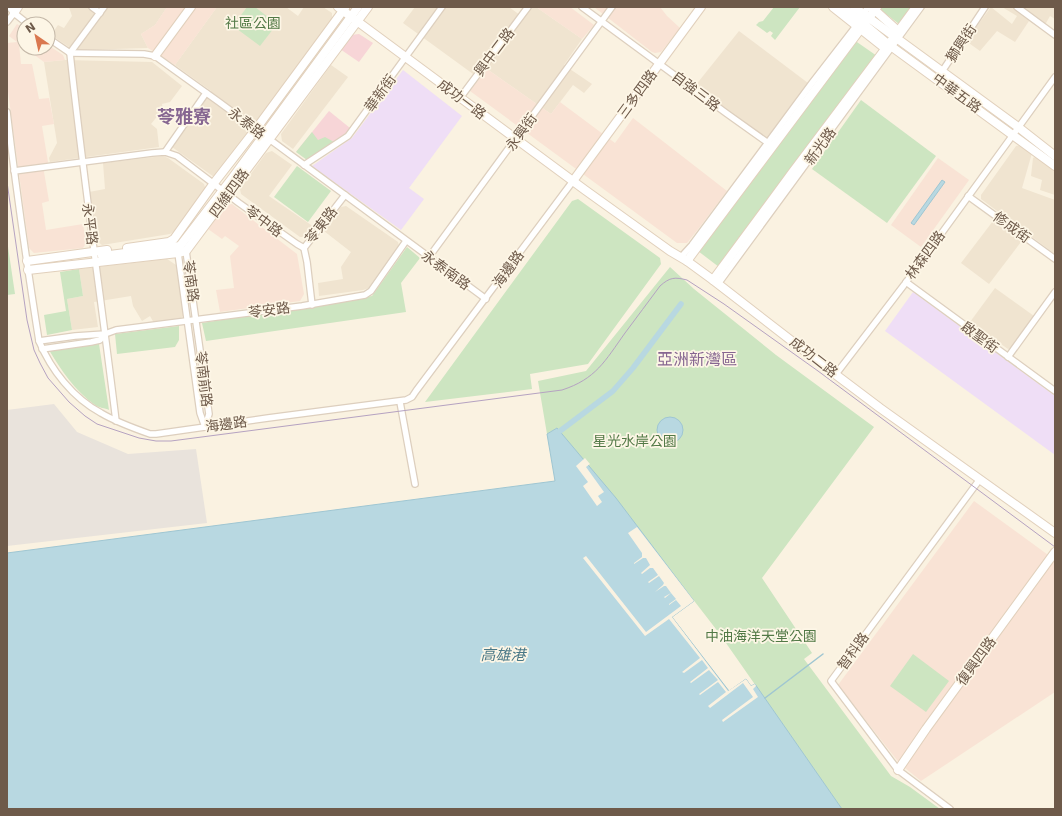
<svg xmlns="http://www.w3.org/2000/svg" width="1062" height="816" font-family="'DejaVu Sans','Noto Sans TC',sans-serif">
<rect width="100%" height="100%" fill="#faf2e1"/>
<g fill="#f0e4d0">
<polygon points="69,7 167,7 155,25 141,34 148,48 81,50 69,47 51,35 58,25 64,28 72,16"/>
<polygon points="217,7 286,7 298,16 304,7 323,7 332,13 332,21 220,176 214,177 172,147 211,91 175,65"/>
<polygon points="415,7 509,7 524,18 532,7 536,7 582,39 564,65 592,84 584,93 573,85 551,114 480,64 473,74 403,23"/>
<polygon points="991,7 1012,24 1017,16 1002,7 1055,7 1055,19 1050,16 1042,30 1029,21 1015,42 997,31 980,51 966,41"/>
<polygon points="739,31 808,83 766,140 695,86"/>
<polygon points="65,60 152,62 182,86 170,102 162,104 163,109 151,124 157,129 159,147 50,162 49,158 57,143 44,62"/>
<polygon points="331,65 348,77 293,149 282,141 281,134"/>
<polygon points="1020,145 1032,153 1022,188 1055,200 1055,254 981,199 981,195 1016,146"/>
<polygon points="272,151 292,165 269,196 314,227 309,237 300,237 241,194 240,189 266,153"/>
<polygon points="163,156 168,158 204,184 206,191 176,230 170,234 102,245 96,240 89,192 105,189 103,163"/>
<polygon points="1037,156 1055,170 1055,195 1040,190 1042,180 1031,176 1033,158"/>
<polygon points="346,206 398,242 399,246 369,288 363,290 319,296 318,283 343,279 341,267 351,252 324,231 341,207"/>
<polygon points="993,221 1021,242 989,284 961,263"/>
<polygon points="167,259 176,265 184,315 180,319 154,323 150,316 142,321 133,306 131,296 94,302 98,327 72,330 67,299 83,296 79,269"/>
<polygon points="995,288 1034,316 1011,348 1008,349 970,322"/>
</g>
<g fill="#f9e3d5">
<polygon points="167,7 217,7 175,65 148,48 141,34 155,25"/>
<polygon points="536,7 570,7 594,25 582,39"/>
<polygon points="594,7 660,7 667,16 680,28 661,52 655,53 652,52"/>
<polygon points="17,24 24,29 24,47 19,44 21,64 32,64 39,99 49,98 54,124 42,126 48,162 44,172 49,201 42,203 46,230 83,224 86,243 83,248 34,253 29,248 7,84 7,43 17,42 9,36"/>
<polygon points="48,45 63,55 65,60 44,62 25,48 48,48"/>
<polygon points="487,69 551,114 560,102 615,143 633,118 727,191 699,228 687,243 677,243 470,91"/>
<polygon points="938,158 969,180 921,247 891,225"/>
<polygon points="232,204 297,254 304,294 300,301 220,312 216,290 234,288 230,256 239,246 225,236 222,239 208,229 226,205"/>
<polygon points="974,501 1055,560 1055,692 921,781 900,764 838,685"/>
</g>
<polygon fill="#e9e3dc" points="54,404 77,432 128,454 196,449 207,523 7,546 7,410"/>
<g fill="#efdef6">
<polygon points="403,70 462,116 409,188 424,199 401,230 312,166 352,138"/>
<polygon points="913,292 1055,396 1055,455 885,331"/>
</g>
<g fill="#f7d5d7">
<polygon points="359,34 373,43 359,62 340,49 351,35"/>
<polygon points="329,111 350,128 347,134 335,143 296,152"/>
</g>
<g fill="#cde5c1">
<polygon points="247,7 255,7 277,24 260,46 233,26"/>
<polygon points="774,7 800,7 775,40 771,36 773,33 770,31 767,33 756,25 759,22 763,21"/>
<polygon points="877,7 912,7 899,24"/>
<polygon points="854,40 877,56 719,267 698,251"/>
<polygon points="861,100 936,156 887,223 812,169"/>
<polygon points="312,132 318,140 325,137 334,142 307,160 296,152"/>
<polygon points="297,166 331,191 308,222 274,197"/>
<polygon points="578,199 660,258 661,264 588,364 530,374 532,389 425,402 572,201"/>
<polygon points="7,240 15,294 7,295"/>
<polygon points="407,247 420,258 401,283 406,312 206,341 202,323 372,296"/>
<polygon points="670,267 694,289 776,355 874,427 762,578 812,653 804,659 891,776 910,787 940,809 842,809 719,633 634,523 557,428 547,434 538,381 586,371"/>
<polygon points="79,269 83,296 67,299 72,330 47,335 44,315 66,311 60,272"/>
<polygon points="179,326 179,340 175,347 117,354 115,334"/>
<path d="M99,344L109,410C105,408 99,408 95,405C75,391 61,370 49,350Z"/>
<polygon points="913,654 949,681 926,712 890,686"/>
</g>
<g fill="#b8d8e1" stroke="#9fc6d2">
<polygon points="942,180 945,182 914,225 911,223"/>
<circle cx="670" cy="430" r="13"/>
<polygon points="557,428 616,498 694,601 672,617 729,691 746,679 751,686 755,684 842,809 7,809 7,553 555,481 547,434"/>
</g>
<g fill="#faf2e1">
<polygon points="585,458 590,464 586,467 604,492 598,496 602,502 597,506 583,486 588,482 576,466"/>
<polygon points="637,527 694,601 672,617 728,691 746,679 751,686 755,684 756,686 753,689 758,697 723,722 722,720 753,697 743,683 710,708 708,706 726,692 718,682 700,695 699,694 718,680 709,670 691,683 690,682 708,668 702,660 684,673 682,672 700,658 669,619 645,636 583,558 586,556 646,632 681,606 676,600 669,605 669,604 676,599 671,593 665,598 664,597 671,593 666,586 664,586 655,592 663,585 664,583 659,576 649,583 648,582 658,575 653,568 650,568 642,574 641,573 650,565 646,558 643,558 634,564 634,563 642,557 642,553 628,533"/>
</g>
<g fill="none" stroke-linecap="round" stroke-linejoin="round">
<polyline stroke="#9fc6d2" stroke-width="1.5" points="765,698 823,654"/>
<polyline stroke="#b8d8e1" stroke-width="5.5" points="560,431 613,391 633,368 681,304"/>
<g stroke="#ddcfbe" stroke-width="8">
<g id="street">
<polyline points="9,7 14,13 28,24"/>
<polyline points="92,7 100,13"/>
<polyline points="582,7 726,113 771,145"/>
<polyline points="1017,7 1055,35"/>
<polyline points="7,22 14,13"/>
<path d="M48,38L70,53C83,176 101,298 116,421"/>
<polyline points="70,53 144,54 155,56 219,102 486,299"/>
<polyline points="70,53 104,7"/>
<polyline points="937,79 985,7"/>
<polyline points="460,98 528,7"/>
<path d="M7,112C16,189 27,265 39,341C51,370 73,398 101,413C116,422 133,428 150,434H156L268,418L406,400L412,397L416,391L573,181"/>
<polyline points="165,152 206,93"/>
<polyline points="304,165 348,136 442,7"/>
<polyline points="14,171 152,153 165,152 177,156 239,203 297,244 304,248"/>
<polyline points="968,196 1055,259"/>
<polyline points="179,250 178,253 200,413 205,427"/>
<polyline points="184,250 186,251 209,414 205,427"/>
<polyline points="429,257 612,7"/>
<polyline points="681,257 692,245 812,83 853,30 868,7"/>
<polyline points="906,282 1055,391"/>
<polyline points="718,284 921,7"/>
<polyline points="312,305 307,262 304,248 345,195"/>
<polyline points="39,341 75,336 105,334 116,330 302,306 365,295 371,291 406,241"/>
<polyline points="42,349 91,342 100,340 105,334"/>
<polyline points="1008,357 1055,292"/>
<polyline points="836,374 904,285 1055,77"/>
<polyline points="400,402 415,484"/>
<polyline points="950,809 898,770 831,681 980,479"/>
</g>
</g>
<g stroke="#e1d0bc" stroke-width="10">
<g id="secondary">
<polyline points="338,7 585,190 670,251 687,261 713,280 815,359 880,408 1055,533"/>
<polyline points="833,7 886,49 889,48"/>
<polyline points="842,7 864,24 888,44 1055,166"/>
<polyline points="854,7 1018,127 1055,156"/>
<polyline points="869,7 878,13 898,31 898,36"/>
<polyline points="14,13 18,7"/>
<polyline points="155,56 191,7"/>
<polyline points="573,181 701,7"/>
<polyline points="127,248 169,242 174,239 214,183 256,129 345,8"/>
<polyline points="102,256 180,246 233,177 358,7"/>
<polyline points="27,261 107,250"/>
<polyline points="687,261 877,7"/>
<polyline points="28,270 178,253 186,251 368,7"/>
<polyline points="713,280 792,173 883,52 916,7"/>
<polyline points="898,770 926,729 1055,552"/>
</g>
</g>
<use href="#street" stroke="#fff" stroke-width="5.5"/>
<use href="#secondary" stroke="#fff" stroke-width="8"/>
<path stroke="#b5a2c1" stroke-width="1" d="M7,182L27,320L34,350L40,363L48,378L69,402L85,416L97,424L139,438L156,441H171L562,390C596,379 605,361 625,333C637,317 648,302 660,286C670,277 675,277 687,280L724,304L818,371L1055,547"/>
</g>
<g text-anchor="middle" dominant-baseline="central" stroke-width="3.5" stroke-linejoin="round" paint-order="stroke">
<g font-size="14" fill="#527946" stroke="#fdf6e6">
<text x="253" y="23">社區公園</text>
<text x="635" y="441">星光水岸公園</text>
<text x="761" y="636">中油海洋天堂公園</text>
</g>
<g font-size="14" fill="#6e5a4a" stroke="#fdf6e6">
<text transform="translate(961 43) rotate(-56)">獅興街</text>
<text transform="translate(494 52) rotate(-53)">興中二路</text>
<text transform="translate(696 91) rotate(37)">自強三路</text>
<text transform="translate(380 93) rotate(-54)">華新街</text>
<text transform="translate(957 93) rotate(36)">中華五路</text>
<text transform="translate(637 94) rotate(-54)">三多四路</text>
<text transform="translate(462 99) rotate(37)">成功一路</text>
<text transform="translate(247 123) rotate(37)">永泰路</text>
<text transform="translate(521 132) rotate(-54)">永興街</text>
<text transform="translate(820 146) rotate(-54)">新光路</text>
<text transform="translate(229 193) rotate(-54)">四維四路</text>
<text transform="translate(264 221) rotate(36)">苓中路</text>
<text transform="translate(90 224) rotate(83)">永平路</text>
<text transform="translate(321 225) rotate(-52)">苓東路</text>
<text transform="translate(1012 227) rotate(36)">修成街</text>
<text transform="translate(925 255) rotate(-54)">林森四路</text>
<text transform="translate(508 269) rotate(-54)">海邊路</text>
<text transform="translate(446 270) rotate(36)">永泰南路</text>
<text transform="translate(191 281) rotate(82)">苓南路</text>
<text transform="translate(269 310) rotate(-8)">苓安路</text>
<text transform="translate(980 337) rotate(36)">啟聖街</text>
<text transform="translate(814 357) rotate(38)">成功二路</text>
<text transform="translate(204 379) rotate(83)">苓南前路</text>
<text transform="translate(226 424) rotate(-8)">海邊路</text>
<text transform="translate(853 651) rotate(-54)">智科路</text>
<text transform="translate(976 661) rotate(-54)">復興四路</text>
</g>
<g font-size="15" font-style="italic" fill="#4a7887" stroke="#fdf6e6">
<text x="503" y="655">高雄港</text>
</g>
<g font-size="16" fill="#866691" stroke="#fdf6e6">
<text x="697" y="359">亞洲新灣區</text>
</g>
<g font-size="18" font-weight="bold" fill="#866691" stroke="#fdf6e6">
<text x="184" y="116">苓雅寮</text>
</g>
</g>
<rect width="1062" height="816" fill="none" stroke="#6e5a4a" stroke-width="16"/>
<g transform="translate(36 36) rotate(326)"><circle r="19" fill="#fdf6e6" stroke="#c4b8a8"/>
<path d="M0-3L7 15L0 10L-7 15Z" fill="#da7850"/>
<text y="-6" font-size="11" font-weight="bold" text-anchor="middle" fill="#6e5a4a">N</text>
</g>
</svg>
